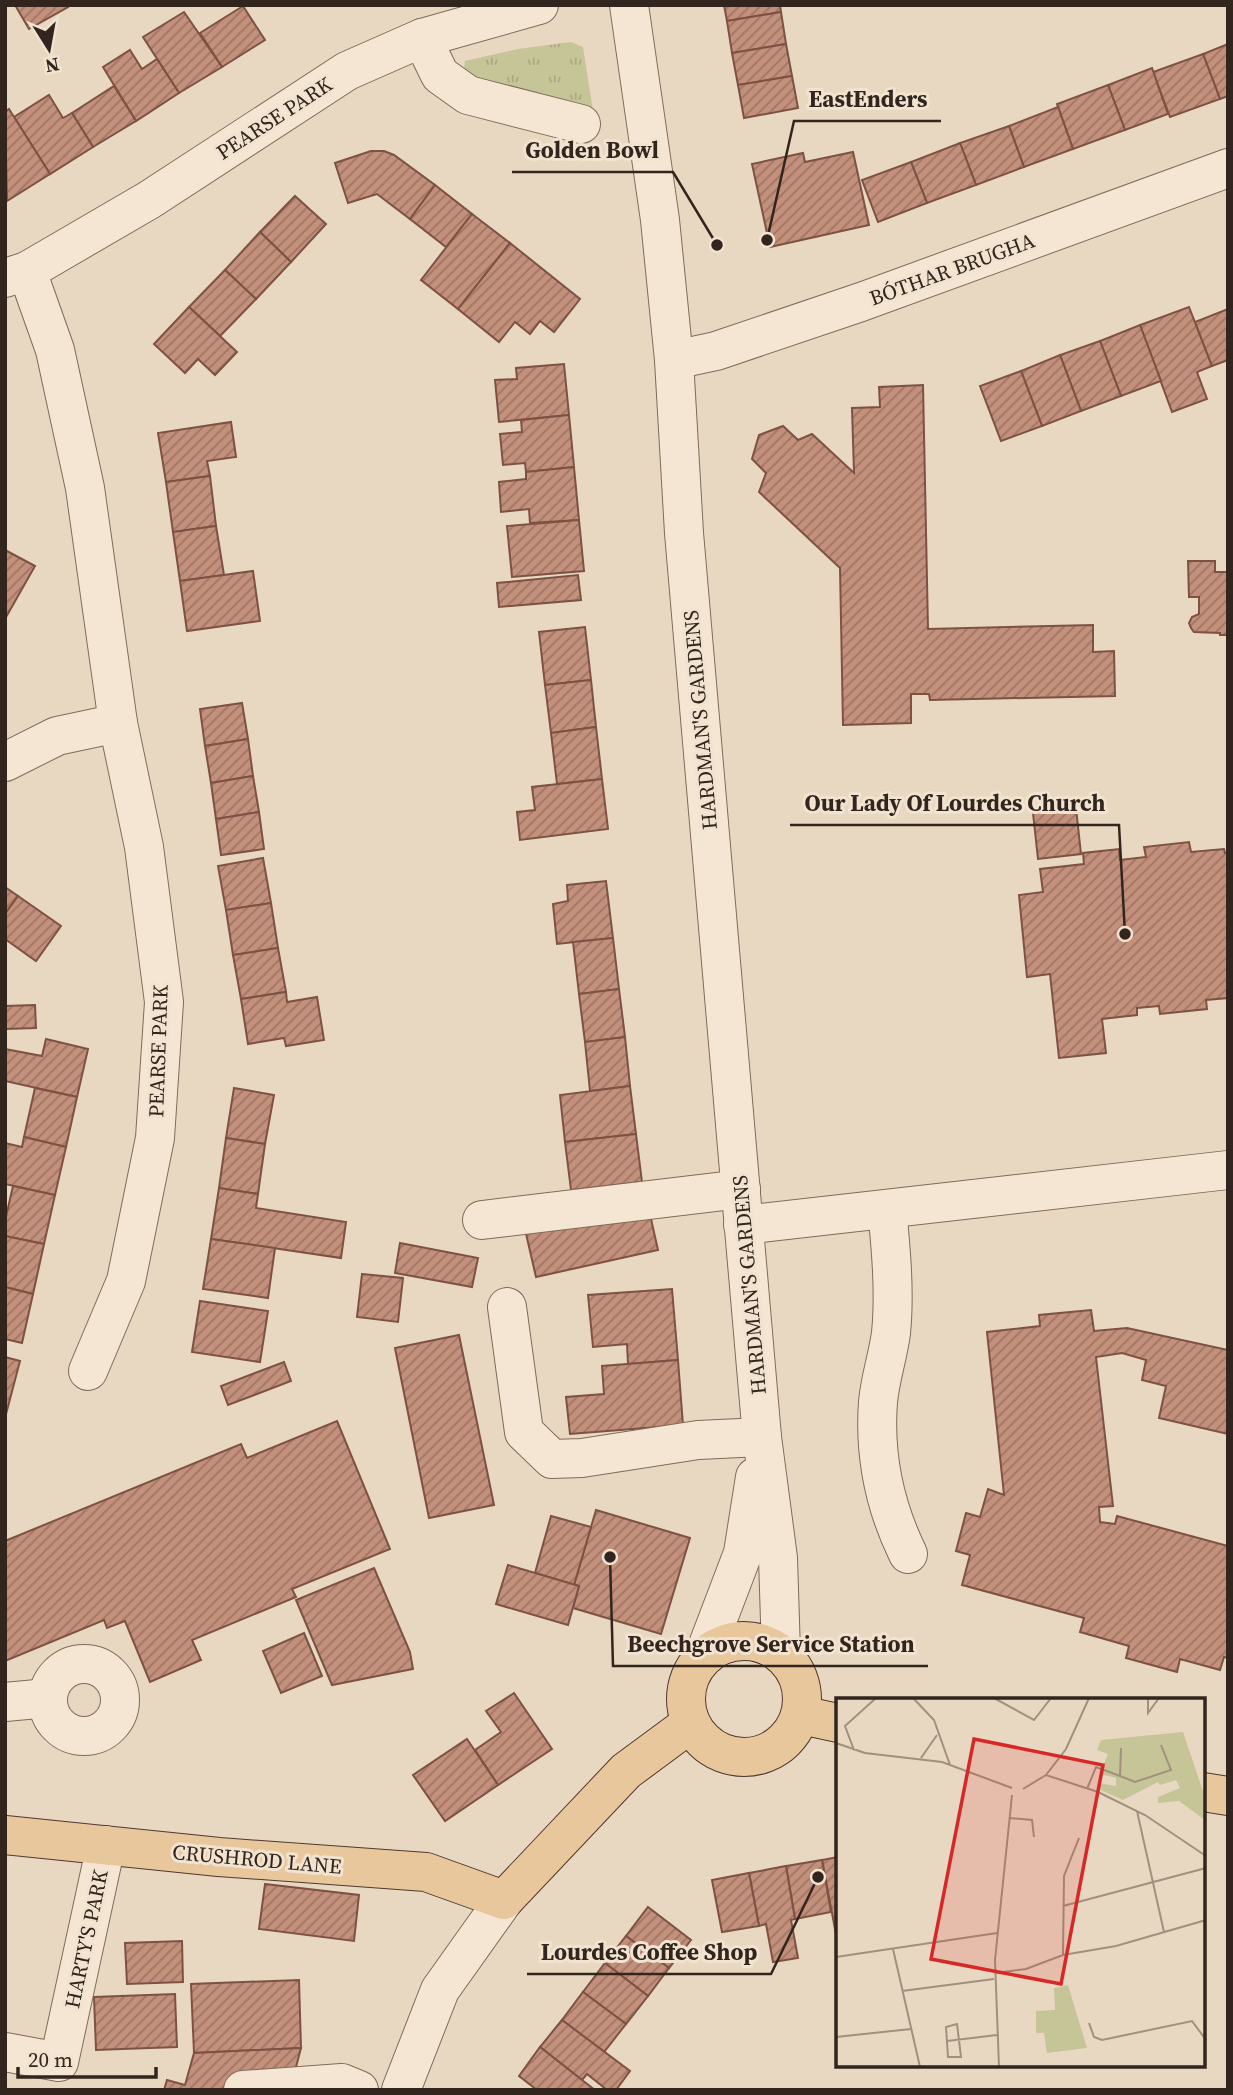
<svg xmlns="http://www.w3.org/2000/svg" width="1233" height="2095" font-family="'Source Serif 4',serif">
<defs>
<pattern id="grass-tufts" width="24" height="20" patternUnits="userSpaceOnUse" patternTransform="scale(1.75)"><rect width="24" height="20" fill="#c5c597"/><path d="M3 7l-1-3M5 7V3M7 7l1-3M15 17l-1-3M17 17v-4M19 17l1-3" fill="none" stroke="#aaa982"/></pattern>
<pattern id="building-hatch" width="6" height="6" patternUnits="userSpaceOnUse" patternTransform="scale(1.75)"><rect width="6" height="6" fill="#c3907b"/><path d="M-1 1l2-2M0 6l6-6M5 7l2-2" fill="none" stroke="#9f7564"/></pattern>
</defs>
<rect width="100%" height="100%" fill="#e9d8c1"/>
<polygon fill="url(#grass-tufts)" points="571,42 583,47 593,111 545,94 463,77 465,61 518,49"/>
<g fill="url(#building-hatch)" stroke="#7d5243" stroke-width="2">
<polygon points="15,5 67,5 68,7 29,29"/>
<polygon points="724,5 780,5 781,12 727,21"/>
<polygon points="243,6 265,40 222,67 200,33"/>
<polygon points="184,12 222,67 179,93 143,37"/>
<polygon points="781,12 786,44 732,53 727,21"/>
<polygon points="786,44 792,76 738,85 732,53"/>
<polygon points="1228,44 1228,96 1220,99 1203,54"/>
<polygon points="130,50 142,69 157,59 179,93 136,121 103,67"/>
<polygon points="1203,54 1220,99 1170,117 1153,72"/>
<polygon points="1152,68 1168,114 1125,130 1108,85"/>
<polygon points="792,76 798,108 744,118 738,85"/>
<polygon points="1108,85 1125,130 1073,149 1057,104"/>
<polygon points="114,86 136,121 93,147 72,113"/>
<polygon points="49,95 63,118 72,113 93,147 50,174 14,117"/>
<polygon points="1058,107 1073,149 1024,167 1009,126"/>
<polygon points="9,109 50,174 7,201 5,112"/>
<polygon points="1009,126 1024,167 976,185 960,143"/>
<polygon points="960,143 976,185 927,203 911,162"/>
<polygon points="371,151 384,151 394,155 435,185 410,219 377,194 348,203 335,163"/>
<polygon points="853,152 869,225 770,247 752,164 803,153 805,162"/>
<polygon points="911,162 927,203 878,222 862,180"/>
<polygon points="435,185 472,214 446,247 410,219"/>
<polygon points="295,196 326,224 291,262 260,232"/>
<polygon points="472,214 510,243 458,309 421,280"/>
<polygon points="260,232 291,262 256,299 225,270"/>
<polygon points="510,243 580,299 554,332 540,321 530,334 515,322 499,342 458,309"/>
<polygon points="225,270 256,299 220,336 189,307"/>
<polygon points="189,307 237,352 215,375 198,359 185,373 154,344"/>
<polygon points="1189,307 1212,366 1197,372 1207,399 1172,412 1140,325"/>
<polygon points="1228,309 1228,360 1212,366 1195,322"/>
<polygon points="1140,325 1161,381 1121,396 1100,341"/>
<polygon points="1100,341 1121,396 1081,411 1060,355"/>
<polygon points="1060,355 1081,411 1042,426 1021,371"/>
<polygon points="564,364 569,415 499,422 495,380 517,379 516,368"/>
<polygon points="1021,371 1042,426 1001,441 980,386"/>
<polygon points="923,385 928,629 1093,625 1093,652 1114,651 1115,696 930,700 929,694 911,694 911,723 843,725 840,568 759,492 766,473 752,459 759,435 783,426 798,440 812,434 854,473 852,408 880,407 879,387"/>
<polygon points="569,415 574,467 526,472 525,463 503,465 500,434 522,432 521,420"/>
<polygon points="231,422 236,457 207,461 210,476 166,482 158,433"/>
<polygon points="574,467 579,520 530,523 529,509 501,512 499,482 526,479 526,472"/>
<polygon points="210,476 216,526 173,532 166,482"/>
<polygon points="579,520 584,571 512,577 507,526"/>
<polygon points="216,526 224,575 180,581 173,532"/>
<polygon points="5,550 35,566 5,619"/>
<polygon points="1188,561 1215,561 1215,572 1228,572 1228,635 1220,635 1220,633 1194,632 1191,628 1189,623 1192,617 1199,614 1199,597 1189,597"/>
<polygon points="253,571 260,621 187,631 180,581"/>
<polygon points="578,575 581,600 499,607 497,583"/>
<polygon points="585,627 591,680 545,685 539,632"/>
<polygon points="591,680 596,727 551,733 545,685"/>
<polygon points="242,703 248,739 205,746 200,709"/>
<polygon points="596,727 602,779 557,784 551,733"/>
<polygon points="248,739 253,776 211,783 205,746"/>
<polygon points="253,776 259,812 216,819 211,783"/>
<polygon points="602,779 608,829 520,840 517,812 535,810 532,787"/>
<polygon points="1076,808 1081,854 1038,859 1033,813"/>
<polygon points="259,812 264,849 221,855 216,819"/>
<polygon points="1189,842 1191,852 1224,849 1225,853 1228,853 1228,998 1206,1000 1207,1009 1160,1014 1159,1006 1137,1008 1137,1015 1102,1019 1106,1053 1059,1058 1050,974 1027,977 1019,895 1043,892 1040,869 1084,864 1083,853 1119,849 1120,860 1146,857 1144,847"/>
<polygon points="263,858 271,903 226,910 218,866"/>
<polygon points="606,881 613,938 557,944 553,904 568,901 567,885"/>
<polygon points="5,887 18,896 5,914"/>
<polygon points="18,896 61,926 36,961 5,939 5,914"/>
<polygon points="271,903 278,948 233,955 226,910"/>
<polygon points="613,938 619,989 579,994 573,942"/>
<polygon points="278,948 286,992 241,999 233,955"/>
<polygon points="619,989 625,1037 585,1042 579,994"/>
<polygon points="286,992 287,1002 317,997 324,1040 286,1046 284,1038 248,1044 241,999"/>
<polygon points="35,1005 36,1028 5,1029 5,1006"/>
<polygon points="625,1037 630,1086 590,1091 585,1042"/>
<polygon points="46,1039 88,1049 77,1097 5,1081 5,1049 42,1056"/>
<polygon points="630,1086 636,1134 565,1142 560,1095"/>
<polygon points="35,1088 77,1097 66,1147 24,1137"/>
<polygon points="234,1088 274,1095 265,1144 226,1138"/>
<polygon points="636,1134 642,1182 571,1190 565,1142"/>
<polygon points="24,1137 66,1147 55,1195 5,1184 5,1143 22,1147"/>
<polygon points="226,1138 265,1144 258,1194 219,1188"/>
<polygon points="13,1186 55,1195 44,1244 5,1236 5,1221"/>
<polygon points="219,1188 258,1194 256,1208 346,1222 341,1258 211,1239"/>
<polygon points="649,1210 658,1250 536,1277 524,1225"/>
<polygon points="5,1236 44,1244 33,1294 5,1287"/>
<polygon points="211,1239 275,1248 268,1298 203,1289"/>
<polygon points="400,1243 478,1258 472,1287 395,1273"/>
<polygon points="362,1274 403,1278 398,1322 357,1317"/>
<polygon points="5,1287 33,1294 22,1343 5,1339"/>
<polygon points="672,1289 678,1360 628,1364 627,1344 593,1347 588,1295"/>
<polygon points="200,1301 268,1311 260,1362 192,1352"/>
<polygon points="1091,1310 1094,1331 1127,1328 1228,1350 1228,1434 1159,1418 1166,1386 1142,1380 1146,1360 1122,1353 1096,1357 1113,1506 1099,1507 1100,1522 1115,1524 1117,1516 1228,1546 1228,1658 1224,1657 1220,1670 1180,1659 1177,1672 1126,1658 1129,1646 1080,1632 1084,1618 962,1585 970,1555 956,1551 966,1513 980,1517 988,1489 1004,1495 987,1332 1040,1326 1039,1315"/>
<polygon points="459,1335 494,1505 429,1518 395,1348"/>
<polygon points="5,1357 20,1361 5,1418"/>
<polygon points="678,1360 683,1425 570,1434 566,1397 604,1394 602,1366"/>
<polygon points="284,1362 291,1381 228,1405 221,1386"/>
<polygon points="337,1421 390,1549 292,1589 296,1597 192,1640 201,1660 150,1682 125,1621 107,1628 104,1620 5,1661 5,1541 241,1444 247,1458"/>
<polygon points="596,1510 690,1538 661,1634 573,1608 579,1586 574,1585"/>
<polygon points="551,1516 591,1527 574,1585 535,1573"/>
<polygon points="508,1565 579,1586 568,1625 496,1604"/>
<polygon points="374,1568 410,1652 413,1669 332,1685 296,1600"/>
<polygon points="304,1633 322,1676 281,1693 263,1651"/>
<polygon points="514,1693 552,1749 498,1785 475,1750 501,1732 486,1711"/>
<polygon points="467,1739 498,1785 445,1821 413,1775"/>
<polygon points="838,1857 838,1945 822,1860"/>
<polygon points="822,1860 831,1912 795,1919 786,1866"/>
<polygon points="786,1866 795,1919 791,1920 798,1958 773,1962 766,1924 759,1926 749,1873"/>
<polygon points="749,1873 759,1926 722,1932 712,1880"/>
<polygon points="265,1884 359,1895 354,1941 259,1929"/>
<polygon points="648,1907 691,1940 669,1968 626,1936"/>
<polygon points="626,1936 669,1968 648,1996 605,1963"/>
<polygon points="182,1941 183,1982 127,1984 125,1943"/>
<polygon points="605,1963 648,1996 626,2024 583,1992"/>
<polygon points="299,1980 301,2048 194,2053 191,1984"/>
<polygon points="583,1992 626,2024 604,2052 562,2020"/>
<polygon points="175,1994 177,2047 96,2050 94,1997"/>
<polygon points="562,2020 630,2071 616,2090 607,2090 587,2074 582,2080 540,2047"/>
<polygon points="540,2047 582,2080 595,2090 537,2090 519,2076"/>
<polygon points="301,2048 290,2090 164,2090 167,2080 185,2085 194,2053"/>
</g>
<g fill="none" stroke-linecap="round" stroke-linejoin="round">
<g stroke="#806a5b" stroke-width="40">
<g id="minor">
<polyline points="629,5 660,220 674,360 684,533 762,1437 778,1558 781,1653"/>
<polyline points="422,38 440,75 468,95 581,124"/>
<polyline points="27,271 55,350 85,488 118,723 144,847 164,1002 155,1138 126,1281 88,1371"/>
<polyline points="5,278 27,271 149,200 347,71 422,38 539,5"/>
<polyline points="674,360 716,351 861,302 1228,168"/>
<polyline points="5,762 57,736 118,723"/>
<path d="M887,1209C891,1249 895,1293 891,1333C888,1356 880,1379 878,1402C874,1456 884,1505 908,1554"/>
<polyline points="482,1220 741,1189"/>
<polyline points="743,1225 1228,1170"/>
<polyline points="507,1307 524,1432 552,1459 582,1458 698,1440 762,1437"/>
<polyline points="703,1658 743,1553 755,1477"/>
<circle cx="84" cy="1700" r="36"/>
<polyline points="5,1702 48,1698"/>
<polyline points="5,2052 59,2062 106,1845"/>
<polyline points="243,2090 342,2083 359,2090"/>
<polyline points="401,2090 440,1990 504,1900"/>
</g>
</g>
<g stroke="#4e392f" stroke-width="40">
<g id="major">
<circle cx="744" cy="1699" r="58"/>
<polyline points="801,1715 838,1723"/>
<polyline points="1203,1792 1228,1796"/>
<polyline points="5,1835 219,1857 426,1872 504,1900 626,1771 691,1723"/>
</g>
</g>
<use href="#minor" stroke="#f5e6d3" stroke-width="38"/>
<use href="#major" stroke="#e9c79c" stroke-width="38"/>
</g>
<g text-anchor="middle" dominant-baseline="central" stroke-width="6" stroke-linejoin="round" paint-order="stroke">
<g font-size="21" fill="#32251d" stroke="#f1e3d0">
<text transform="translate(274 118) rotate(-33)">PEARSE PARK</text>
<text transform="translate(952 269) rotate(-20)">BÓTHAR BRUGHA</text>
<text transform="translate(700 720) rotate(-95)">HARDMAN'S GARDENS</text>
<text transform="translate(158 1051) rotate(-88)">PEARSE PARK</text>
<text transform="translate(749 1285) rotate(-95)">HARDMAN'S GARDENS</text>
<text transform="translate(257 1859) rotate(5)">CRUSHROD LANE</text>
<text transform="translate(86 1939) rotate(-78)">HARTY'S PARK</text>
</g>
</g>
<g transform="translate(836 1698)">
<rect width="369" height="369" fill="#e9d8c1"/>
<path d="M347,34L369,99V122L343,103L322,105V99L344,90L340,82L324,87L322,84L287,102L262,91L263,85L280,88V80L264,76L272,56L261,52L265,42ZM232,287L251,350L211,355L208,335H200V313L219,312L218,290Z" fill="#c5c597"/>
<path fill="none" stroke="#a0907f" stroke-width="2" d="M77,0L98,22L114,67M158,0L198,22L215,0M312,0V15L323,0M0,45L29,55L106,64L176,90M18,52L9,28L40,0M85,60L101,37M210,77L230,51L253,0M284,78L299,84L335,72L325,47M187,91L210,77L262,94L309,117L370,158M251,91L260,69L284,78L285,50M301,113L328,234M174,120L196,122L198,139M227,208L370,170M57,251L84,369M227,257L228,178L243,140M0,259L161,235M159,275L190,271L227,257L280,248L370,222M0,281V309M66,293L158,281M253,325L258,339L266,342L356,323L370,342M121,326L125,359H112L110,329ZM0,339L75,331M111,343L161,337M163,369L159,262L176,97"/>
<path fill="#d62828" fill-opacity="0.15" stroke="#d62828" stroke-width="3.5" d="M138,41L267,67L225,286L95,261Z"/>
<rect width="369" height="369" fill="none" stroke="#32251d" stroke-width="3.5"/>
</g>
<path fill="none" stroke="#32251d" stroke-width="2.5" d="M767 240L794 121H941M717 245L673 172H512M1125 934L1119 825H790M610 1557L613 1666H928M818 1877L771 1974H527"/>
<g fill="#32251d" stroke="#f1e3d0" stroke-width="2.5">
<circle cx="767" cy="240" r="7"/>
<circle cx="717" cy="245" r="7"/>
<circle cx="1125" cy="934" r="7"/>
<circle cx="610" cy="1557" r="7"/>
<circle cx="818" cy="1877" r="7"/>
</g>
<g font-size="23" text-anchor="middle" font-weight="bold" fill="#32251d" stroke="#f1e3d0" stroke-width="6" stroke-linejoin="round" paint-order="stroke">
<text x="868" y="107">EastEnders</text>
<text x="592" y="158">Golden Bowl</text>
<text x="955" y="811">Our Lady Of Lourdes Church</text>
<text x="771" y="1652">Beechgrove Service Station</text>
<text x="649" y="1960">Lourdes Coffee Shop</text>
</g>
<rect width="1233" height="2095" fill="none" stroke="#32251d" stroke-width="14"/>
<g transform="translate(49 49) rotate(169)" stroke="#f1e3d0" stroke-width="5" paint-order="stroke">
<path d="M0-5L12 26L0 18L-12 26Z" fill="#32251d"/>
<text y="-10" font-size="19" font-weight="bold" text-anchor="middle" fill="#32251d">N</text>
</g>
<path d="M18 2067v10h138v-10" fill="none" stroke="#32251d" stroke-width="3.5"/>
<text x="28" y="2067" font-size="21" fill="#32251d" stroke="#f1e3d0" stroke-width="5" paint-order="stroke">20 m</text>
</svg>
